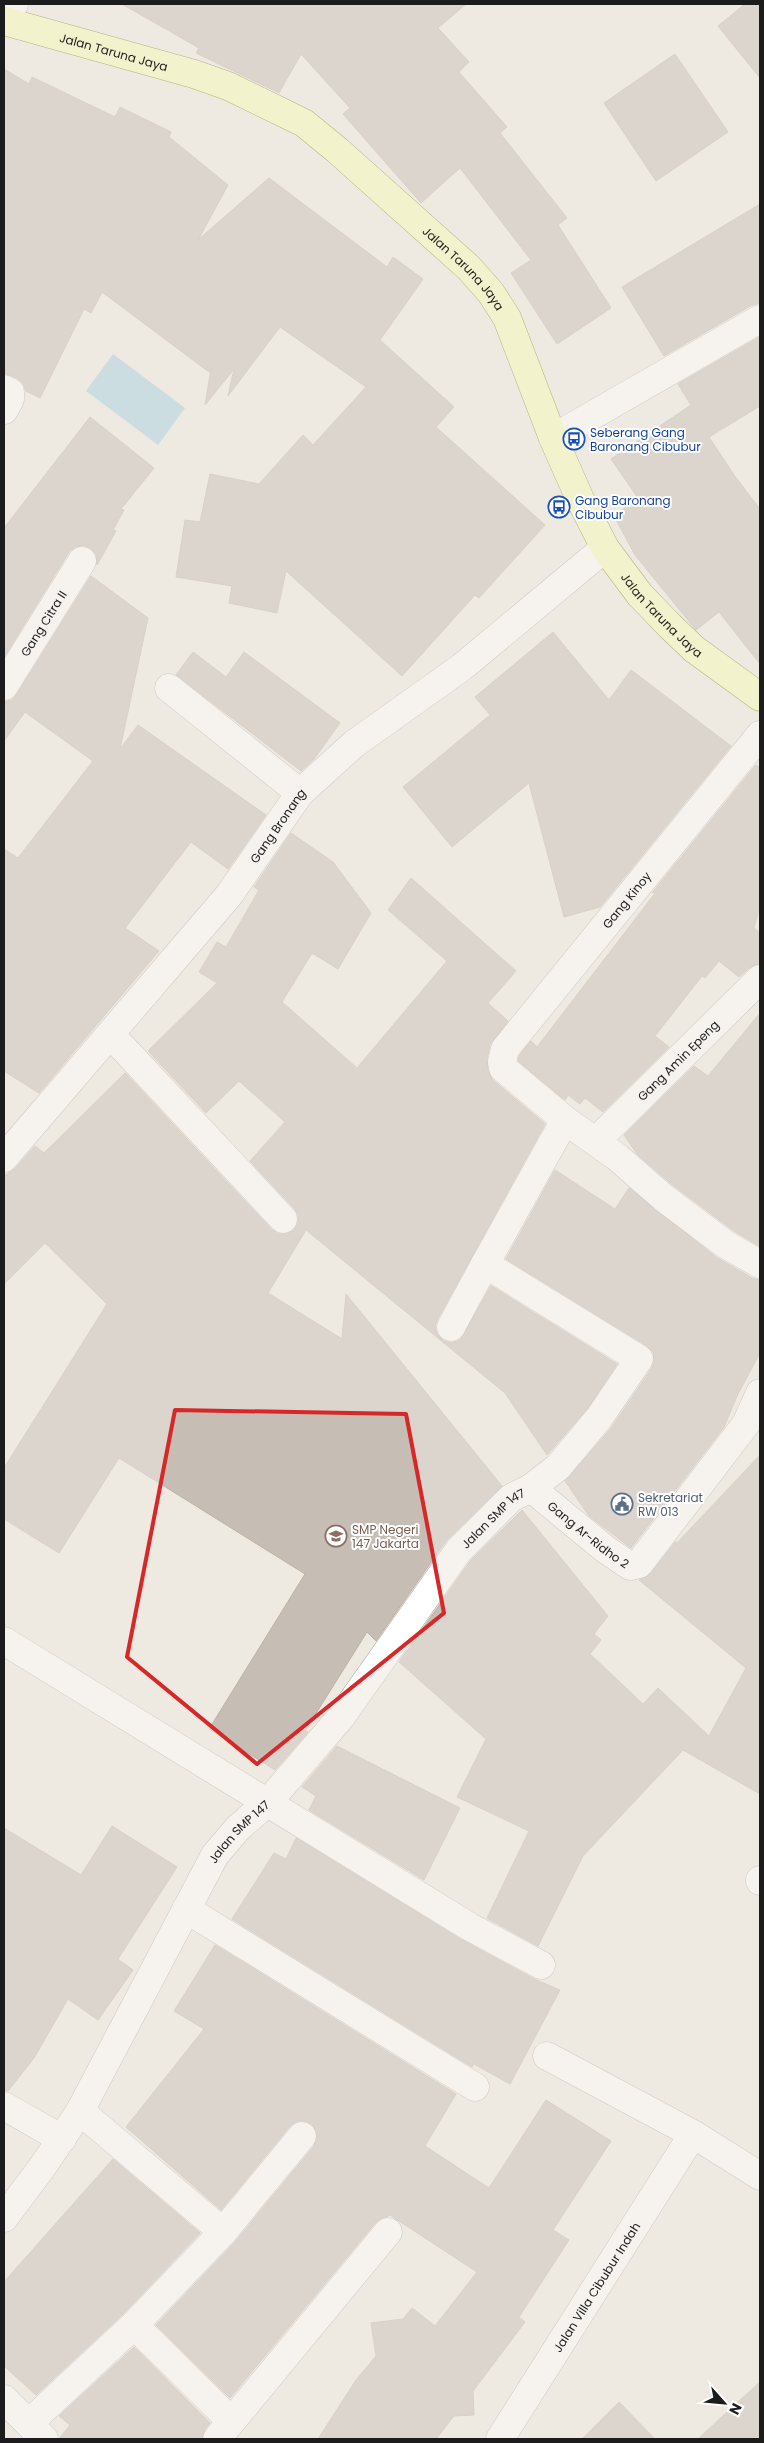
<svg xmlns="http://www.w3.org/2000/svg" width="764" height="2443" font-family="Poppins,sans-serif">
<rect width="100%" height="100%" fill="#eeeae1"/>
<polygon fill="#9fcedf" points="113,354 185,408 158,445 86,391"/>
<g fill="#c6bdb4" stroke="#c0b1a3">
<polygon points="122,4 466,4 438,28 469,62 459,72 507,127 500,133 567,218 558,225 611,308 557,344 511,273 531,260 460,168 421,203 343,114 350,108 301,54 279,93 196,53 199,48"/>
<polygon points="745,4 760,4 760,78 718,26"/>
<polygon points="675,54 728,132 656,181 604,103"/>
<polygon points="4,69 29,84 32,77 115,117 120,107 171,132 169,137 228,185 198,240 269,178 387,267 393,257 423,279 380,340 454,407 436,427 545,525 479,598 475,595 402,676 286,571 277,613 229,603 232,586 176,577 185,520 200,522 210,474 259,484 303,435 313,445 366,387 280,327 228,396 234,369 205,405 211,369 209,372 102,292 91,313 84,309 40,398 26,391 23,383 17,378 4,373"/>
<polygon points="760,204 760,303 752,305 664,356 622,287"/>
<polygon points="760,337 760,406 709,437 734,475 760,509 760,664 719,612 696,630 635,555 614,516 638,498 611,459 691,405 678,384"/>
<polygon points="90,417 154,468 121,509 124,510 113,530 116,531 97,565 96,554 90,548 83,545 75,547 69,552 4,657 4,528"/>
<polygon points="91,576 148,618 120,749 138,725 266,815 228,869 191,842 125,928 159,951 39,1093 4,1071 4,849 18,858 93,761 25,712 4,741 4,702 12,700 17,694"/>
<polygon points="553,632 609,700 631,670 731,746 600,907 564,917 529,783 452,847 403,787 490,715 475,697"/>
<polygon points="193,652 226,677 244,652 340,723 314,759 301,771 176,675"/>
<polygon points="756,765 760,768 760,906 754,928 760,933 760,964 749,968 739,977 719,961 705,978 702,976 655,1036 669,1047 603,1112 585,1098 580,1104 568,1095 565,1100 518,1061 519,1056 531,1041 537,1047 656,892 652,893"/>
<polygon points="291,833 333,862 371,913 338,969 312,953 282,1002 357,1068 447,961 388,910 411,878 516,971 488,1003 508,1021 490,1045 487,1059 488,1071 493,1080 545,1124 437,1320 435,1327 438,1335 444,1341 452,1343 460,1340 491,1286 617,1364 587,1409 547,1455 505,1393 306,1230 268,1293 342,1339 346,1294 502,1486 446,1541 376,1641 367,1632 305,1731 308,1732 275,1770 209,1729 305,1574 119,1458 59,1553 4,1519 4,1468 107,1304 45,1243 4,1284 4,1176 16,1168 35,1146 44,1153 125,1073 272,1230 278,1234 286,1234 294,1230 298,1223 298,1215 295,1209 250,1161 285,1122 239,1081 206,1113 148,1051 217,983 199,972 217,942 226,947 259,890 254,887"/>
<polygon points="760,1013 760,1246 734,1231 674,1186 637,1154 624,1135 694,1066 708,1076"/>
<polygon points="555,1170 615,1209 629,1188 716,1257 752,1278 760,1280 760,1353 738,1394 724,1427 631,1548 589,1516 565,1481 612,1427 652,1368 654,1360 653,1352 647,1346 506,1259"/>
<polygon points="760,1455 760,1794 683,1750 583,1856 538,1946 487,1918 529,1831 457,1797 486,1739 399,1662 471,1560 522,1510 608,1616 594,1634 601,1640 590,1654 643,1704 658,1688 709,1736 746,1668 639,1580 651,1573 676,1541 675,1545"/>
<polygon points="337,1746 460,1808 424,1880 309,1810 316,1796 302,1787"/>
<polygon points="112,1826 177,1867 118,1959 133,1970 98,2020 68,1999 34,2058 8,2091 4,2090 4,1828 81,1875"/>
<polygon points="296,1838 462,1940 534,1979 560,1990 510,2084 474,2064 472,2067 232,1919 274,1853 286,1859"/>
<polygon points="215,1945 456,2094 425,2146 489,2188 546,2100 611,2141 553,2230 569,2240 519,2317 525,2322 473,2391 474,2415 454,2416 436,2439 318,2439 356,2380 376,2356 371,2323 403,2319 412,2308 435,2326 477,2272 390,2215 376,2222 230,2398 156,2325 235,2242 314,2146 317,2139 316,2130 312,2124 305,2121 297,2121 290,2126 221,2210 126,2127 204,2029 174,2011"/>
<polygon points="113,2159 200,2233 123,2314 36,2395 4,2366 4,2282"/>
<polygon points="134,2347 210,2423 205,2429 202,2439 59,2439 70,2425 59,2416"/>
<polygon points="760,2382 760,2439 698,2439 727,2412"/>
<polygon points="619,2402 655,2439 582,2439"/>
</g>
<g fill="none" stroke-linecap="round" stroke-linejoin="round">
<g stroke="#a3a3a3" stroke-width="29">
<g id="street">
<polyline points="4,13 14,4"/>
<polyline points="4,389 10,392 10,399 4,410"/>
<polyline points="553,438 760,319"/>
<path id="s1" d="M4,686L82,561"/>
<polyline points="169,688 300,793"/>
<polyline points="111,1035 283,1219"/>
<polyline points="565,1120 617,1157 664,1198 725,1244 760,1264"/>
<path id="s2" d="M596,1141L760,979"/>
<path id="s3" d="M4,1158L229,895L300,793L354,744L462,667L605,548"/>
<polyline points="451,1327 485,1264"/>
<path id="s4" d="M531,1488L605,1549L630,1566L639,1564L746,1424L760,1393"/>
<polyline points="4,1641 470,1927 541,1965"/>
<polyline points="760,1880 760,1881"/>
<polyline points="186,1909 475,2087"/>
<polyline points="547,2056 693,2134 760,2176"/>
<polyline points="4,2106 62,2139"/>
<polyline points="80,2111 223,2232"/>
<path id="s5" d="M4,2218L43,2166L80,2111L215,1855L238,1828L269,1801L341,1717L459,1550L511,1498L531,1488L558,1467L599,1418L639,1359L485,1264L565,1120L503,1068L502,1062L505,1049L760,735"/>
<polyline points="134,2325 231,2421"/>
<polyline points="4,2399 44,2439"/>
<polyline points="29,2423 134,2325 223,2232 302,2136"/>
<polyline points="217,2439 388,2232"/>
<path id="s6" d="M500,2439L693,2134"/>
</g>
</g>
<g stroke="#670" stroke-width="29">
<g id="secondary">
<path id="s7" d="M4,21L194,74L228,86L304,123L337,150L469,268L491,293L507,318L553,438L580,499L605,548L640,595L670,626L694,649L760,697"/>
</g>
</g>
<use href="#street" stroke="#fff" stroke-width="28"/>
<use href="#secondary" stroke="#f6fcb1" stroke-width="28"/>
</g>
<path d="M0 0H764V2443H0ZM175,1410L406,1414L444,1613L257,1764L127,1657Z" fill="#eeeae1" fill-opacity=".55" fill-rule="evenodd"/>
<path fill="none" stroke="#d62828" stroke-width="4" stroke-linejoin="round" d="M175,1410L406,1414L444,1613L257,1764L127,1657Z"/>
<defs>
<g id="bus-ring" transform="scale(1.125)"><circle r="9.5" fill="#fff" stroke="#1a4fb4" stroke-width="1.5"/><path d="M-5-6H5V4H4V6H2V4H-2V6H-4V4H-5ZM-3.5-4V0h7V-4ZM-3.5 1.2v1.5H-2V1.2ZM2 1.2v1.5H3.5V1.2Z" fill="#1a4fb4"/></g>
<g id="civic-ring" transform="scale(1.125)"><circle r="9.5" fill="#fff" stroke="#5c6f8a" stroke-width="1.5"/><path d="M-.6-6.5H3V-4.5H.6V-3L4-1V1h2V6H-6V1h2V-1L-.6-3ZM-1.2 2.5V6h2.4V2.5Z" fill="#5c6f8a"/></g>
<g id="school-ring" transform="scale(1.125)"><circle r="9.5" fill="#fff" stroke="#8d6e63" stroke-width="1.5"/><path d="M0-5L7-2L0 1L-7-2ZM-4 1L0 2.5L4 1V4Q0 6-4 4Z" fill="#8d6e63"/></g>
</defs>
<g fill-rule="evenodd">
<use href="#bus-ring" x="574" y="439"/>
<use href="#bus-ring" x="559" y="507"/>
<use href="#civic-ring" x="622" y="1504"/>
<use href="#school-ring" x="336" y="1536"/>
</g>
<g text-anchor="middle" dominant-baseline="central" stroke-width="4" stroke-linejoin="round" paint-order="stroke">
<g font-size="12" fill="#1c1c1c" stroke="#fff">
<text stroke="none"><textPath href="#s7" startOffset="114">Jalan Taruna Jaya</textPath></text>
<text stroke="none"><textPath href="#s7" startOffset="534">Jalan Taruna Jaya</textPath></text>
<text stroke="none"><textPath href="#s7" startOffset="939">Jalan Taruna Jaya</textPath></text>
<text stroke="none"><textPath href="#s1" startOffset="74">Gang Citra II</textPath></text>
<text stroke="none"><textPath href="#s3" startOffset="431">Gang Bronang</textPath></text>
<text stroke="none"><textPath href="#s5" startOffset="1716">Gang Kinoy</textPath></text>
<text stroke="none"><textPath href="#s2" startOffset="115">Gang Amin Epeng</textPath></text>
<text stroke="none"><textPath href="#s5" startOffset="859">Jalan SMP 147</textPath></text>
<text stroke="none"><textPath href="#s4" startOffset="74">Gang Ar-Ridho 2</textPath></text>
<text stroke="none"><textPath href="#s5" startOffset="454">Jalan SMP 147</textPath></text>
<text stroke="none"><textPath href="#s6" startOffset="180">Jalan Villa Cibubur Indah</textPath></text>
</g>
<g font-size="12" fill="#164399" stroke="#fff" text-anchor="start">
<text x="590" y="432">Seberang Gang<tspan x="590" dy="14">Baronang Cibubur</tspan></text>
<text x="575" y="500">Gang Baronang<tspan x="575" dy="14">Cibubur</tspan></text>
</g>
<g font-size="12" fill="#4e5e75" stroke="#fff" text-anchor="start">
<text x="638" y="1497">Sekretariat<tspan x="638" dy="14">RW 013</tspan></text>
</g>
<g font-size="12" fill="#785e54" stroke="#fff" text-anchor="start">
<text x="352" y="1529">SMP Negeri<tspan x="352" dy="14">147 Jakarta</tspan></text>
</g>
</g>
<rect width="764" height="2443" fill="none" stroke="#1c1c1c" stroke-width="10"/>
<g transform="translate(724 2403) rotate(117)" stroke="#ffffff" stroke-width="4" paint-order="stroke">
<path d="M0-4L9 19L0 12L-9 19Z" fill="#1c1c1c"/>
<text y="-8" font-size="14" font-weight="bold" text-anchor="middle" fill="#1c1c1c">N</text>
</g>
</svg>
